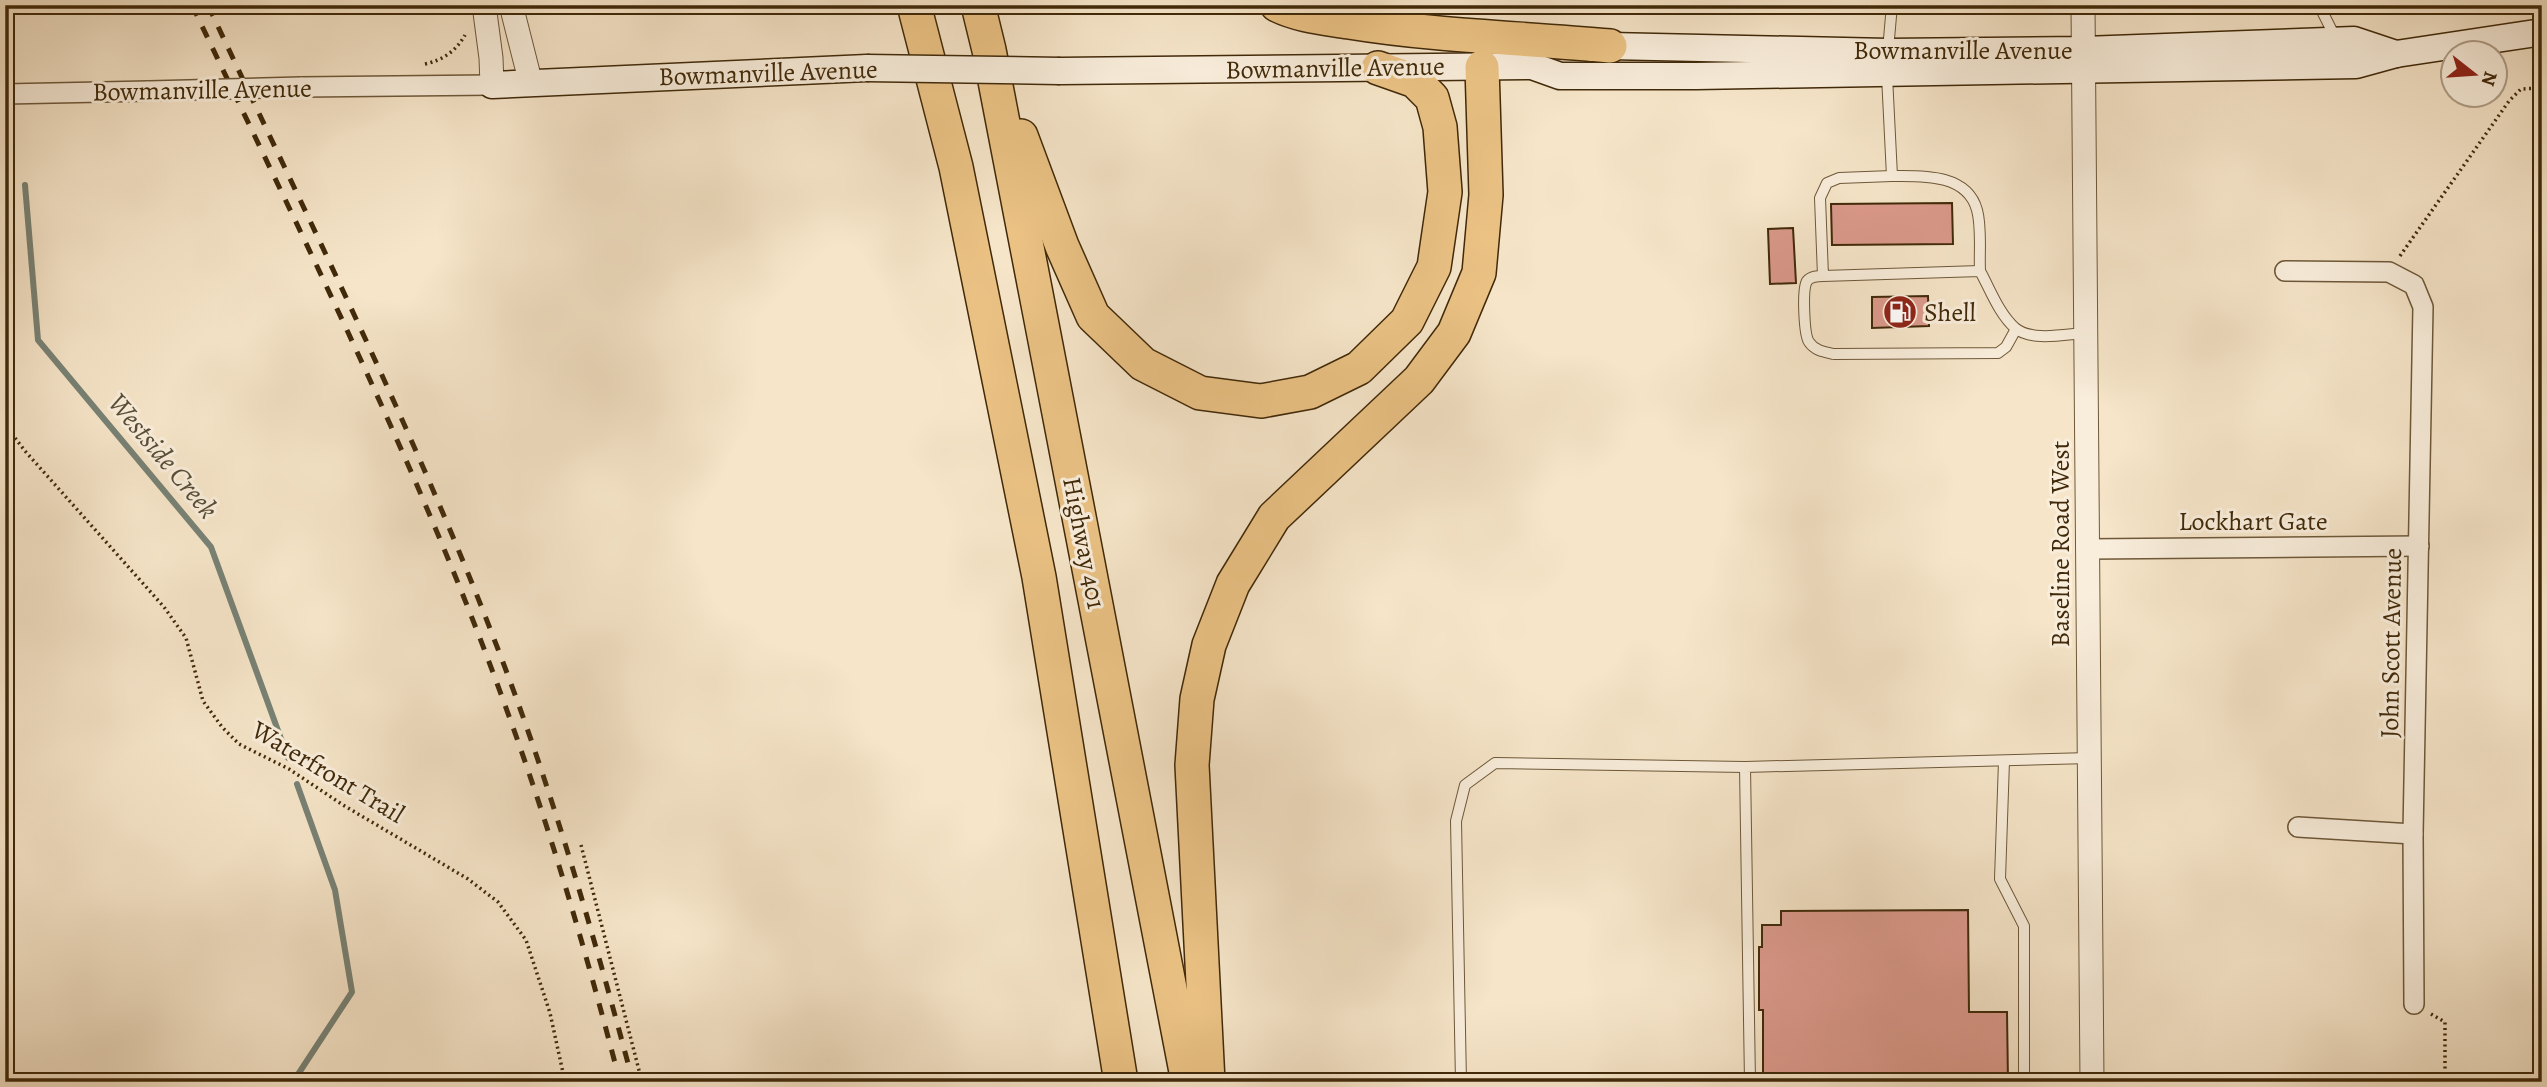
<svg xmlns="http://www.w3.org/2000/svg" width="2547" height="1087" font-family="Alegreya,serif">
<rect width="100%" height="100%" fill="#f6e5c9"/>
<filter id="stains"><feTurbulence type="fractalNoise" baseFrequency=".00286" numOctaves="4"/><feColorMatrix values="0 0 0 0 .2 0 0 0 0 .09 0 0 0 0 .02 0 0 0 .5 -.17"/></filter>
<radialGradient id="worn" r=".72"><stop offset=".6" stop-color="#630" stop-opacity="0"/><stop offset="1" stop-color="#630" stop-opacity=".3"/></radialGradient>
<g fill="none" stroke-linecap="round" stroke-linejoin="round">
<g stroke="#788275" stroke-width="6">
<polyline points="25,185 38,340 211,547 288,758"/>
<polyline points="293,1082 352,992 335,890 297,784"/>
</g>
</g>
<g fill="#db998b" stroke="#402909" stroke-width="2">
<polygon points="1952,203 1953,244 1832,245 1831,204"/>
<polygon points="1793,228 1796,283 1770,284 1768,229"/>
<polygon points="1928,296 1929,326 1872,328 1872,297"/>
<polygon points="1968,910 1969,1012 2007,1012 2008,1082 1763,1082 1763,1010 1759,1010 1759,947 1762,947 1762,925 1781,925 1781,911"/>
</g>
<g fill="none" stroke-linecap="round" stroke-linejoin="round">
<g stroke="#6e5839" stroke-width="12">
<g id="service">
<polyline points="2319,5 2336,39"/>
<polyline points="1888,50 1892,5"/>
<path d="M1887,76L1892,176L1839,178L1827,183L1820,198L1823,276L1980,271C1990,289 1999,314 2015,328C2032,342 2066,334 2086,333"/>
<path d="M1892,176C1921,176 1967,173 1977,210C1982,228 1979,252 1980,271"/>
<path d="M1823,276C1818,276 1811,276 1807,281C1802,289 1804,335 1809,342C1815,351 1825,352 1834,354L1998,353L2006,347L2016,329"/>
<polyline points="2004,761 2000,879 2024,926 2024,1082"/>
<polyline points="1461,1082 1456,821 1465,785 1495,763 1745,767"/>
<polyline points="1750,1082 1745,767 2090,758"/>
</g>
</g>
<g stroke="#6e5839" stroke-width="22">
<g id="minor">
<polyline points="301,87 492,85"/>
<polyline points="5,94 149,91"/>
<polyline points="2285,271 2389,272 2414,285 2423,307 2413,834 2414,1004"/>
<polyline points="2088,549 2419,546"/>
<polyline points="2298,827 2413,834"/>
</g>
</g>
<g stroke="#6e5839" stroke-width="25">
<g id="tertiary">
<polyline points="484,5 491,58 492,85"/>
<polyline points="511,5 531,84"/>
<polyline points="2083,5 2092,1082"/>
</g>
</g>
<g stroke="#402909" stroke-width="29">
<g id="secondary">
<polyline points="1592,48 1610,46 1888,52 2084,50 2354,40 2396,54"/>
<polyline points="1060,71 1532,66 1560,76 1696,76 2356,65 2396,54 2542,32"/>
<polyline points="492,85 867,68"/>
</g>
</g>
<g stroke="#402909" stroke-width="36">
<g id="motorway">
<polyline points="914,5 956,167 1039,577 1121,1082"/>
<polyline points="978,5 989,50 1188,1082"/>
<path d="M1277,5C1299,16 1325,18 1349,22C1435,36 1523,38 1610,46"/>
<polyline points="1021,136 1062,246 1093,316 1143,364 1200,393 1261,401 1310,392 1359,368 1407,321 1434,267 1445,192 1440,127 1432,98 1415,81 1378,68"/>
<polyline points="1208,1082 1192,765 1197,699 1209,645 1233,584 1274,517 1419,380 1454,333 1479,273 1486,195 1482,67"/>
</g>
</g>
<g stroke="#402909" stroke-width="3.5" stroke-dasharray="2 3.5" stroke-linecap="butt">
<path d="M425,64C443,60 456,51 465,35"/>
<polyline points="2400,256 2509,101 2521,89 2542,88"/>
<polyline points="5,425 25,451 164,607 186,638 203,701 222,727 239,744 289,769 343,805 468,879 498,902 526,940 550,1013 565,1082"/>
<polyline points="581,845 642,1082"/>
<polyline points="2431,1014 2445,1022 2445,1082"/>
</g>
<use href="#service" stroke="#f9eedc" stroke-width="10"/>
<use href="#minor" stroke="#f9eedc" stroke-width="19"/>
<use href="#tertiary" stroke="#f9eedc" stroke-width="23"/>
<use href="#secondary" stroke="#f9eedc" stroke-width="26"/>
<use href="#motorway" stroke="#ebc284" stroke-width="33"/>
<g stroke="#402909" stroke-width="5" stroke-dasharray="12 12" stroke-linecap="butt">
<path d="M192,5C303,239 423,475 510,719C553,838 588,959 620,1082"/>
<path d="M208,5C317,239 435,471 522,714C565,835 600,958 633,1082"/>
</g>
<g stroke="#6e5839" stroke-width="22" stroke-linecap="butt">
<polyline id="minor-bridge" points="149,91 301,87"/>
</g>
<g stroke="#402909" stroke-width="29" stroke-linecap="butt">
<polyline id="secondary-bridge" points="867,68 1060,71"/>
</g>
<use href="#minor-bridge" stroke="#f9eedc" stroke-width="19"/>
<use href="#secondary-bridge" stroke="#f9eedc" stroke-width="26"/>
</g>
<defs>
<g id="fuel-disc" transform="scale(1.75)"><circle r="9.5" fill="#8f2418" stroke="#f9eedc"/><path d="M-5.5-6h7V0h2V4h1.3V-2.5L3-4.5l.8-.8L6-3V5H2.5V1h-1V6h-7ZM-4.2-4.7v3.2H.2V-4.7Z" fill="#fff"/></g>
</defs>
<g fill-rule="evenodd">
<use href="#fuel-disc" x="1900" y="312"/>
</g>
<g text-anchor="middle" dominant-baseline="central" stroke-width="6" stroke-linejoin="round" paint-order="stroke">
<g font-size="26" fill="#402909" stroke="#f9eedc">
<text x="1963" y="50">Bowmanville Avenue</text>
<text transform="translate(1335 68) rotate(-1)">Bowmanville Avenue</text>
<text transform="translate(768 73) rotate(-2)">Bowmanville Avenue</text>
<text transform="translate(202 90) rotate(-1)">Bowmanville Avenue</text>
<text x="2253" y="521">Lockhart Gate</text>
<text transform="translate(1084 543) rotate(79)">Highway 401</text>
<text transform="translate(2060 544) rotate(-90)">Baseline Road West</text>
<text transform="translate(2391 643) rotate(-89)">John Scott Avenue</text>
<text transform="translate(328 772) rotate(31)">Waterfront Trail</text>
</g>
<g font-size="26" fill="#402909" stroke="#f9eedc" text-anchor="start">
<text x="1924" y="312">Shell</text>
</g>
<g font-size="28" font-style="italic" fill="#584e36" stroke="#f9eedc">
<text transform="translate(163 456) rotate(50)">Westside Creek</text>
</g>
</g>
<rect width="2547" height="1087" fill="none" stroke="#f6e5c9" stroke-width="28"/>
<rect x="7" y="7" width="2533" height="1073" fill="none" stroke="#402909" stroke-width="3.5"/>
<rect x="14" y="14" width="2519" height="1059" fill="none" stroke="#402909" stroke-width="2"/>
<g transform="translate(2474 74) rotate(107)"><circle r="33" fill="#f9eedc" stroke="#af9f88" stroke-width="2"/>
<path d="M0-5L12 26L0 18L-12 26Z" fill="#8f2418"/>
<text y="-10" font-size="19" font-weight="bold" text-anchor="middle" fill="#402909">N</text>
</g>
<rect width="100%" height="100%" filter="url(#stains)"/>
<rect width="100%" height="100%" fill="url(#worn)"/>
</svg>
